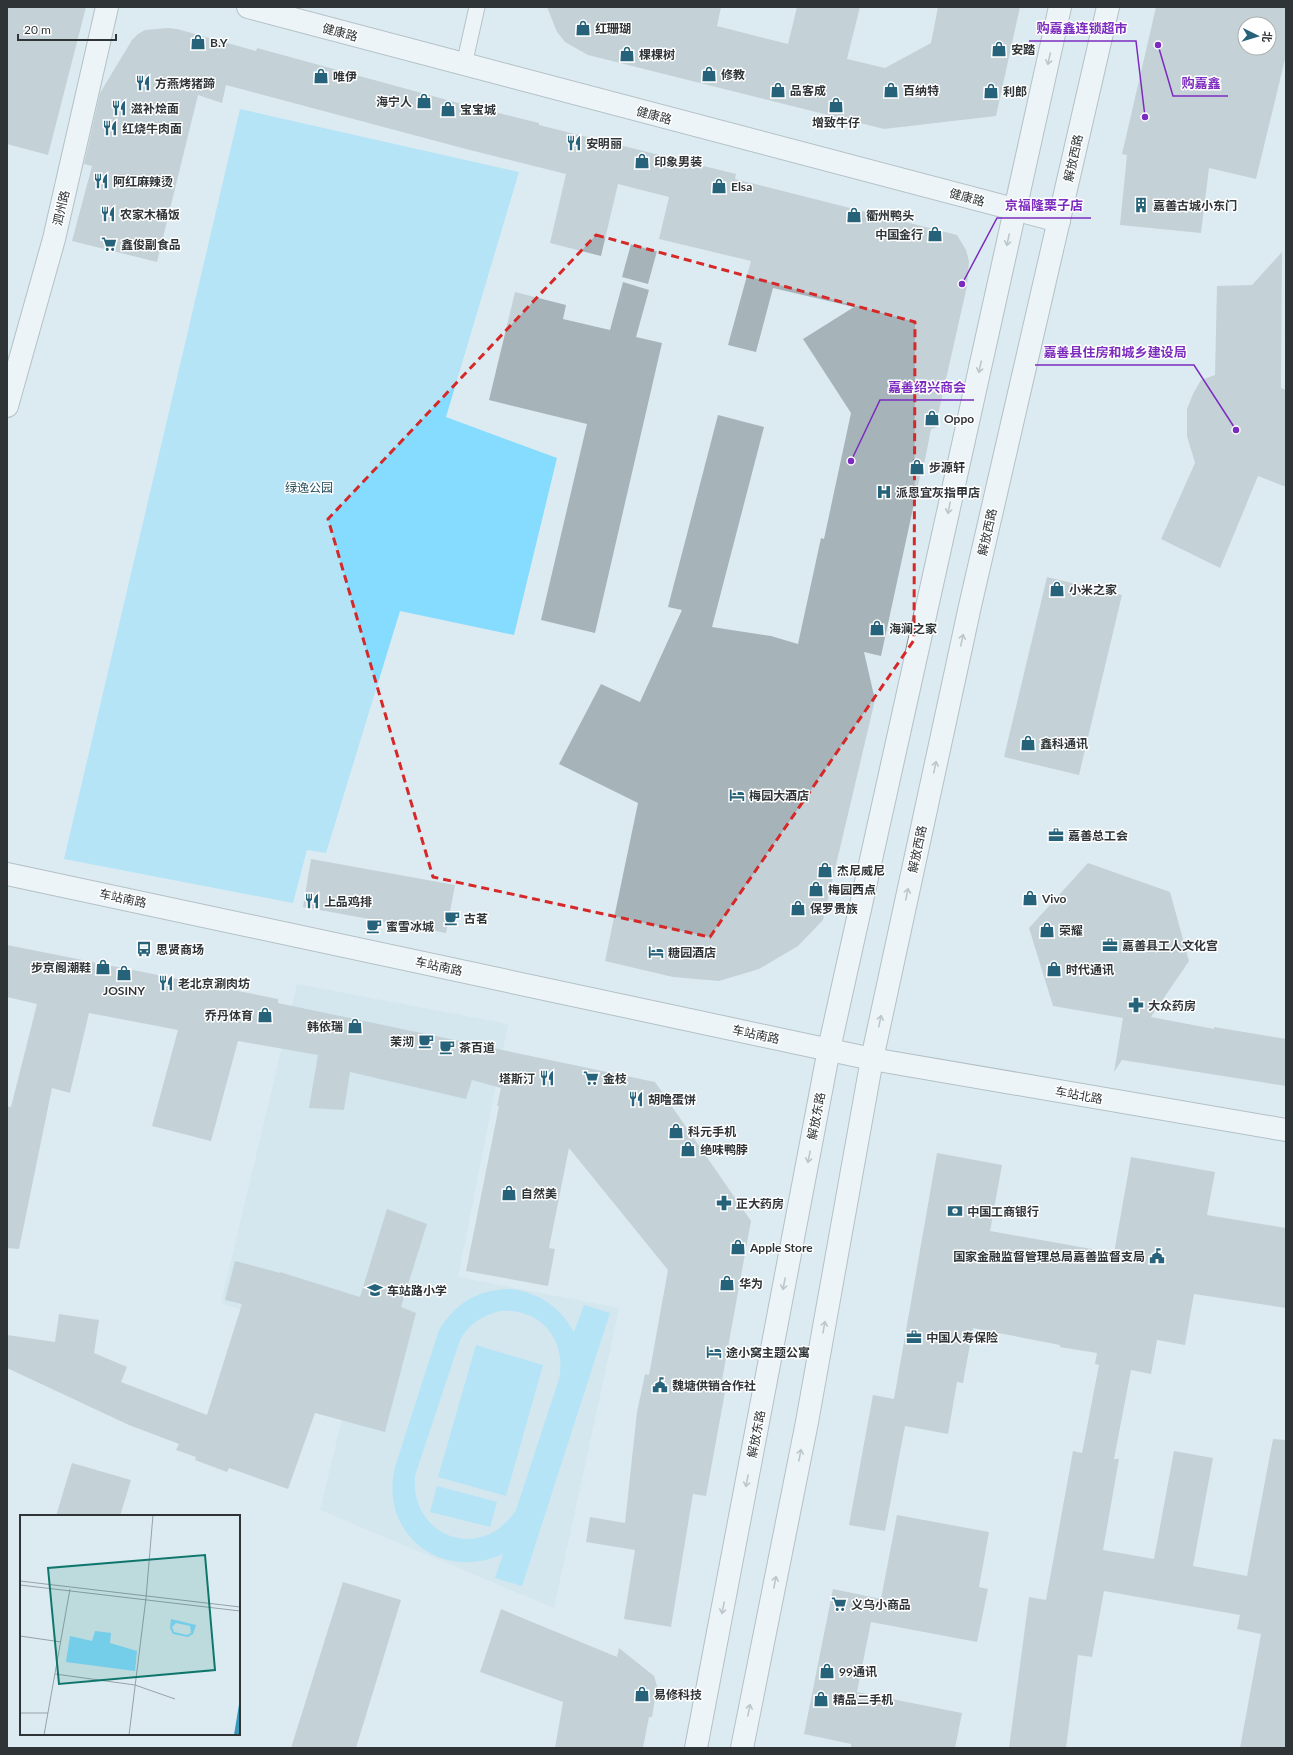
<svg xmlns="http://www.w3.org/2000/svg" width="1293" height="1755" font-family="Lato,'Noto Sans SC',sans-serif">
<rect width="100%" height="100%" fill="#dcebf1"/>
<polygon fill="#c9e0ea" points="297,984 508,1024 458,1277 619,1308 554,1608 320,1510 359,1349 221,1303"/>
<g fill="#86dcff" fill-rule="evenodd">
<polygon points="240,109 519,172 446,417 557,458 514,635 400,611 326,853 307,850 293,903 64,859"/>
<path d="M511,1289C540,1293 560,1307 574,1332L584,1305L610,1313L522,1586L495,1578L503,1554C441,1582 379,1534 395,1467L439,1330C458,1301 477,1290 511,1289ZM500,1311C541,1308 567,1340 559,1379L516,1510C482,1563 410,1538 415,1476L460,1340C469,1324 483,1315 500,1311Z"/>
<polygon points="476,1345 543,1365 506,1496 438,1477"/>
<polygon points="437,1486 497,1502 490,1527 430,1512"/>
</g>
<g fill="#a6b4ba" fill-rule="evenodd">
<polygon points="7,7 86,7 48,155 7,144"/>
<polygon points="547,7 721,7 717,26 788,44 797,7 860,7 847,59 885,68 931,43 938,7 1020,7 996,116 884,129 588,55 565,42 557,32"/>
<path d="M1156,7H1286V55L1256,179L1209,168L1201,233L1120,225L1127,155L1122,154ZM1245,24H1269V48H1245Z"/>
<polygon points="168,28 177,29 256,51 257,48 462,104 539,123 539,125 736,174 735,179 957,235 966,250 969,261 967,286 935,428 931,429 922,475 920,476 881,656 864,652 875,700 823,920 798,946 759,969 719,981 673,977 605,961 638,803 559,764 601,684 640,702 682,610 668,607 718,415 764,427 712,627 771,636 798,644 821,538 824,539 851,413 803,339 854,307 773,288 756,352 728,345 751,261 659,239 669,197 618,184 601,256 550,243 566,174 466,149 226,85 222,103 198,95 157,262 72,241 92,166 84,164 100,93 132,40 138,34 145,30"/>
<polygon points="631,244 657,251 648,284 622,277"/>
<polygon points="1282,252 1281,388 1286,390 1286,487 1258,476 1220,568 1161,539 1195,463 1187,436 1187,409 1193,394 1201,380 1215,375 1217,286 1252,285"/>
<polygon points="623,282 649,290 636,337 662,343 595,633 541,620 587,424 489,400 515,292 566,305 563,319 610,330"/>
<polygon points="1047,577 1122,595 1079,775 1004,757"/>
<polygon points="311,859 455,885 446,933 303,907"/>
<polygon points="1088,863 1170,892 1189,961 1151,1017 1214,1029 1214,1027 1286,1039 1286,1086 1122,1060 1114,1072 1123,1018 1053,1006 1029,928"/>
<polygon points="7,945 278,999 278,1003 655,1082 751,1221 722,1380 727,1381 706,1496 693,1494 671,1627 624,1619 635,1550 586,1542 590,1517 625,1523 637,1412 645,1374 649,1375 668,1270 569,1148 549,1248 555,1249 548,1286 466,1271 499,1106 497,1106 501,1088 472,1080 466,1099 350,1072 344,1110 309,1108 318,1055 238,1041 211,1141 152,1126 178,1030 89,1013 70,1093 52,1088 19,1249 7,1248 7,1106 11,1107 37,1004 7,997"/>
<polygon points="937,1153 1002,1165 990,1231 1114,1253 1131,1157 1215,1172 1207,1215 1286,1228 1286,1308 1194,1294 1185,1345 1157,1340 1151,1374 1131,1370 1114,1459 1119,1459 1103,1550 1154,1559 1174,1451 1213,1458 1193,1566 1247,1576 1273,1439 1286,1440 1286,1748 1240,1748 1261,1634 1237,1629 1240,1615 1104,1591 1092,1657 1078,1655 1066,1748 1009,1748 1029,1597 1046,1600 1073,1451 1082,1453 1099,1365 1095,1364 1097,1353 1060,1347 1060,1345 973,1328 963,1383 957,1382 948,1434 905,1426 885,1531 849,1525 873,1395 894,1399"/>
<polygon points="387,1209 427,1224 401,1307 416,1313 385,1432 315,1413 288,1489 229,1468 227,1472 195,1460 196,1457 176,1450 179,1444 129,1425 7,1368 7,1335 55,1342 59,1314 99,1320 94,1353 127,1367 121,1382 207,1415 242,1304 225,1300 235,1261 280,1273 280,1272 360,1297"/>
<polygon points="72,1463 131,1480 120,1516 56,1516"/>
<polygon points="897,1515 989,1532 979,1587 988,1589 977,1642 871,1622 857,1692 962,1713 955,1748 851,1748 851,1744 804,1734 833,1589 881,1599"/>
<polygon points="343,1582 401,1600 356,1748 291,1748"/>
<polygon points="501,1609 617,1657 619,1648 654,1676 657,1686 652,1717 649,1717 643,1748 555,1748 563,1702 480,1672"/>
</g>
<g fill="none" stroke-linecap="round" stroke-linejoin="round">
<g stroke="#808e94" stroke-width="17">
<polyline id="service" points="464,65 477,7"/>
</g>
<g stroke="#808e94" stroke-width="24">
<g id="minor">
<polyline points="248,7 1059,221"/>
<polyline points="7,406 54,239 107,7"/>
</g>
</g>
<g stroke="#808e94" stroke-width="24">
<polyline id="tertiary" points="7,874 872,1059 1286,1130"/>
</g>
<g stroke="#808e94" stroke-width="24">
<g id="secondary">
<polyline points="696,1748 829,1049 1060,7"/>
<polyline points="742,1748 807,1422 872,1059 970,606 1108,7"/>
</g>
</g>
<use href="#service" stroke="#fff" stroke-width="15"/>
<use href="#minor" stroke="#fff" stroke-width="22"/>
<use href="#tertiary" stroke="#fff" stroke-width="22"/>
<use href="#secondary" stroke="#fff" stroke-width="22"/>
</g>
<defs><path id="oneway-shaft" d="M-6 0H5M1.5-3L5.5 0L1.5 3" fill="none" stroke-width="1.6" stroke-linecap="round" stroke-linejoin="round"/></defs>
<g stroke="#979a9b">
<use href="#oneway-shaft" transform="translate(1049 59) rotate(103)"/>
<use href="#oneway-shaft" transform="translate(1008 240) rotate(102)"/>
<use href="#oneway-shaft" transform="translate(980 367) rotate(102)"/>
<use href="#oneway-shaft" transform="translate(949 508) rotate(102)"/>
<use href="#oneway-shaft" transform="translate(962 640) rotate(-78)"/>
<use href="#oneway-shaft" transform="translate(935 767) rotate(-78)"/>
<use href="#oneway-shaft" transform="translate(907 894) rotate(-78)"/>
<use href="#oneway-shaft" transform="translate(880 1021) rotate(-78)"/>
<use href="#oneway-shaft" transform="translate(809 1157) rotate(101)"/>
<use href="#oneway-shaft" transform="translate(784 1284) rotate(101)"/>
<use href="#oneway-shaft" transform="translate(824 1327) rotate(-80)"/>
<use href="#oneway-shaft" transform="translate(800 1455) rotate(-79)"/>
<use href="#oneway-shaft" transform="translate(747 1481) rotate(101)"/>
<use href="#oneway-shaft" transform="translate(775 1582) rotate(-79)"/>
<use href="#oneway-shaft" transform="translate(723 1608) rotate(101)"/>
<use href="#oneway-shaft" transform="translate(749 1710) rotate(-79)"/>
</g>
<path d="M0 0H1293V1755H0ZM596,235L915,322L914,640L710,937L433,877L328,519Z" fill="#dcebf1" fill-opacity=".55" fill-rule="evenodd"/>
<path fill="none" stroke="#d62828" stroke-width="3" stroke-dasharray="8 5" stroke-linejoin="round" d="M596,235L915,322L914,640L710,937L433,877L328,519Z"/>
<defs>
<g id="shop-bare" transform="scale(1.2)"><path d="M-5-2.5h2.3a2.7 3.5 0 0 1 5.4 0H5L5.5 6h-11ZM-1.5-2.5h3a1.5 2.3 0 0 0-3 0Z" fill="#26637a" stroke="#fff" stroke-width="2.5" paint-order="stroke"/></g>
<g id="restaurant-bare" transform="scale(1.2)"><path d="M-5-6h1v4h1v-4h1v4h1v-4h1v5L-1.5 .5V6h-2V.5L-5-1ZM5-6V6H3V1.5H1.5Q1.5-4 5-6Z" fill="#26637a" stroke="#fff" stroke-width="2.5" paint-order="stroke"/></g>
<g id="building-bare" transform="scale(1.2)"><path d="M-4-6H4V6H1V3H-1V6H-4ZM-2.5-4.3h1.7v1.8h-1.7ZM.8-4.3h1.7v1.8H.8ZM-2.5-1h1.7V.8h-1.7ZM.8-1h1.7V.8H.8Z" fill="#26637a" stroke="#fff" stroke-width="2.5" paint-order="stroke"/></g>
<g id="supermarket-bare" transform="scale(1.2)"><path d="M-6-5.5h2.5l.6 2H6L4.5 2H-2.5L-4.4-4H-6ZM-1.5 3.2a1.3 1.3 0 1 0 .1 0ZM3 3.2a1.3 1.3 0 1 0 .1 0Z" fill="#26637a" stroke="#fff" stroke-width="2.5" paint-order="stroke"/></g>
<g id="hospital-bare" transform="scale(1.2)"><path d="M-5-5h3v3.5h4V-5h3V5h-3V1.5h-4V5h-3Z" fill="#26637a" stroke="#fff" stroke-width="2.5" paint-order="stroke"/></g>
<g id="hotel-bare" transform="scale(1.2)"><path d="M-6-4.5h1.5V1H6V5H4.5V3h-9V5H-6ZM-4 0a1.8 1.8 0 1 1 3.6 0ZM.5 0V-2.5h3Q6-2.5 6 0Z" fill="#26637a" stroke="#fff" stroke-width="2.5" paint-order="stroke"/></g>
<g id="office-bare" transform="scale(1.2)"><path d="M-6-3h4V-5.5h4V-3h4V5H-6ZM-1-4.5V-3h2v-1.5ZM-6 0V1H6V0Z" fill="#26637a" stroke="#fff" stroke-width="2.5" paint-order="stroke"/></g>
<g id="cafe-bare" transform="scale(1.2)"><path d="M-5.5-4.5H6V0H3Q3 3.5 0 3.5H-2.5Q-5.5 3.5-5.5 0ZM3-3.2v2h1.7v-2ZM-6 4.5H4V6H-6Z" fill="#26637a" stroke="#fff" stroke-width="2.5" paint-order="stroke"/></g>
<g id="bus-bare" transform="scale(1.2)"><path d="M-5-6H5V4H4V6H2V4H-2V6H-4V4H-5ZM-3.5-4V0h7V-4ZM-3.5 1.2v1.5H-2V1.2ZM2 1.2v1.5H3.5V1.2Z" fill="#26637a" stroke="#fff" stroke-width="2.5" paint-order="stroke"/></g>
<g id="pharmacy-bare" transform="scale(1.2)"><path d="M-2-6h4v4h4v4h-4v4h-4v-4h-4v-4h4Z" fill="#26637a" stroke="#fff" stroke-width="2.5" paint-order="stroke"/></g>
<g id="bank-bare" transform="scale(1.2)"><path d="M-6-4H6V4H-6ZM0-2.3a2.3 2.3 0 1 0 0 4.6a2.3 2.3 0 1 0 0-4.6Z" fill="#26637a" stroke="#fff" stroke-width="2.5" paint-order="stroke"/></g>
<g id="civic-bare" transform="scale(1.2)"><path d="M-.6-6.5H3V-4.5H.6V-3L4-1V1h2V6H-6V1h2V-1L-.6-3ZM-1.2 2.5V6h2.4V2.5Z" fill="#26637a" stroke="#fff" stroke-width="2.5" paint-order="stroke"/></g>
<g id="school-bare" transform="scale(1.2)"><path d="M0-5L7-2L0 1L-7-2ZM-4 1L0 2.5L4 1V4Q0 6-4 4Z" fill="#26637a" stroke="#fff" stroke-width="2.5" paint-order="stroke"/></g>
</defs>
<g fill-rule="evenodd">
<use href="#shop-bare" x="583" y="28"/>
<use href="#shop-bare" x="198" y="42"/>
<use href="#shop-bare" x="999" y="49"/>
<use href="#shop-bare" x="627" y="54"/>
<use href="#shop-bare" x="709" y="74"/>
<use href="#shop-bare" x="321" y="76"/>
<use href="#restaurant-bare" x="143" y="83"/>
<use href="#shop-bare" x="778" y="90"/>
<use href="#shop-bare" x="891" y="90"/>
<use href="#shop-bare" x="991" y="91"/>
<use href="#shop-bare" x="424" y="101"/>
<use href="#shop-bare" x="836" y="105"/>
<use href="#restaurant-bare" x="119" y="108"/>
<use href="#shop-bare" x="448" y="109"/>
<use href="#restaurant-bare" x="110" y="128"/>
<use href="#restaurant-bare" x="574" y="143"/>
<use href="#shop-bare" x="642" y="161"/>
<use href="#restaurant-bare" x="101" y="181"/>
<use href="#shop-bare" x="719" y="186"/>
<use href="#building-bare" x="1141" y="205"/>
<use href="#restaurant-bare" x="108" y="214"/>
<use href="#shop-bare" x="854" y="215"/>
<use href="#shop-bare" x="935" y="234"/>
<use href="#supermarket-bare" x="109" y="244"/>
<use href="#shop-bare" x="932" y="418"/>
<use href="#shop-bare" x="917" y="467"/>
<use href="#hospital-bare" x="884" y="492"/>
<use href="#shop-bare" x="1057" y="589"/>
<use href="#shop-bare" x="877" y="628"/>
<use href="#shop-bare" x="1028" y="743"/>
<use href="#hotel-bare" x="737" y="795"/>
<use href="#office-bare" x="1056" y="835"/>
<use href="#shop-bare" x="825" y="870"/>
<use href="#shop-bare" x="816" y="889"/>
<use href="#shop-bare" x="1030" y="898"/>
<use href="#restaurant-bare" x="312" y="901"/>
<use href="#shop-bare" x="798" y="908"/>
<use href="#cafe-bare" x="452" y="918"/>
<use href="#cafe-bare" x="374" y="926"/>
<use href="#shop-bare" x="1047" y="930"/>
<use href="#office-bare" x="1110" y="945"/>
<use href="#bus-bare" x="144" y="949"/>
<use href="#hotel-bare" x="656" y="952"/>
<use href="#shop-bare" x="103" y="967"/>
<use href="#shop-bare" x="1054" y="969"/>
<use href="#shop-bare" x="124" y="973"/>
<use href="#restaurant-bare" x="166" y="983"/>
<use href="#pharmacy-bare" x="1136" y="1005"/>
<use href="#shop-bare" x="265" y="1015"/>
<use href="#shop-bare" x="355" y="1026"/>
<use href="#cafe-bare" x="426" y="1041"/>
<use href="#cafe-bare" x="447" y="1047"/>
<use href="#restaurant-bare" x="547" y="1078"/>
<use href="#supermarket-bare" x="591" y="1078"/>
<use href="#restaurant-bare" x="636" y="1099"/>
<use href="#shop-bare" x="676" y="1131"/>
<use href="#shop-bare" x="688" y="1149"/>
<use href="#shop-bare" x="509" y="1193"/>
<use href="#pharmacy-bare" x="724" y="1203"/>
<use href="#bank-bare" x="955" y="1211"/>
<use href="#shop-bare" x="738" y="1247"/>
<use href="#civic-bare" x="1157" y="1256"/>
<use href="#shop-bare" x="727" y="1283"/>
<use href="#school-bare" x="375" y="1290"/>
<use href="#office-bare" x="914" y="1337"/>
<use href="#hotel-bare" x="714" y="1352"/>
<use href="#civic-bare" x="660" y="1385"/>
<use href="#supermarket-bare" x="839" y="1604"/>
<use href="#shop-bare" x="827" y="1671"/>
<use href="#shop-bare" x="642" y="1694"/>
<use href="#shop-bare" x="821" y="1699"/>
</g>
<g text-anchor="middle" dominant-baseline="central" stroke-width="3" stroke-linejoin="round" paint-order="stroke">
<g font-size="12" font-weight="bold" fill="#2f3537" stroke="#fff" text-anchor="start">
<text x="595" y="28">红珊瑚</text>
<text x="210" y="42">B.Y</text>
<text x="1011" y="49">安踏</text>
<text x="639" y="54">棵棵树</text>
<text x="721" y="74">修教</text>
<text x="333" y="76">唯伊</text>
<text x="155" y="83">方燕烤猪蹄</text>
<text x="790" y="90">品客成</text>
<text x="903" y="90">百纳特</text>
<text x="1003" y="91">利郎</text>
<text x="412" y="101" text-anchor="end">海宁人</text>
<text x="131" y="108">滋补烩面</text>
<text x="460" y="109">宝宝城</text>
<text x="836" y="122" text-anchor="middle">增致牛仔</text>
<text x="122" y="128">红烧牛肉面</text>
<text x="586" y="143">安明丽</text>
<text x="654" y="161">印象男装</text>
<text x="113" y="181">阿红麻辣烫</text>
<text x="731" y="186">Elsa</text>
<text x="1153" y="205">嘉善古城小东门</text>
<text x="120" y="214">农家木桶饭</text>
<text x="866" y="215">衢州鸭头</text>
<text x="923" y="234" text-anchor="end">中国金行</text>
<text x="121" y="244">鑫俊副食品</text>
<text x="944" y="418">Oppo</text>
<text x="929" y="467">步源轩</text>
<text x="896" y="492">派恩宜灰指甲店</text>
<text x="1069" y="589">小米之家</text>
<text x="889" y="628">海澜之家</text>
<text x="1040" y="743">鑫科通讯</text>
<text x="749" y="795">梅园大酒店</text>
<text x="1068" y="835">嘉善总工会</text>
<text x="837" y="870">杰尼威尼</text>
<text x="828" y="889">梅园西点</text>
<text x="1042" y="898">Vivo</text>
<text x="324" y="901">上品鸡排</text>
<text x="810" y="908">保罗贵族</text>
<text x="464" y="918">古茗</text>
<text x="386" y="926">蜜雪冰城</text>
<text x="1059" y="930">荣耀</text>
<text x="1122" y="945">嘉善县工人文化宫</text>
<text x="156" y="949">思贤商场</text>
<text x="668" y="952">糖园酒店</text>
<text x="91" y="967" text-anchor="end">步京阁潮鞋</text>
<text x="1066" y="969">时代通讯</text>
<text x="178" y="983">老北京涮肉坊</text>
<text x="124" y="990" text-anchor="middle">JOSINY</text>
<text x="1148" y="1005">大众药房</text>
<text x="253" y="1015" text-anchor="end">乔丹体育</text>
<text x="343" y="1026" text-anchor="end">韩依瑞</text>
<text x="414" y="1041" text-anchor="end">茉沏</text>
<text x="459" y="1047">茶百道</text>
<text x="535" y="1078" text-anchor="end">塔斯汀</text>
<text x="603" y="1078">金枝</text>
<text x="648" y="1099">胡噜蛋饼</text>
<text x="688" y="1131">科元手机</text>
<text x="700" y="1149">绝味鸭脖</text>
<text x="521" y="1193">自然美</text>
<text x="736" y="1203">正大药房</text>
<text x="967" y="1211">中国工商银行</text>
<text x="750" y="1247">Apple Store</text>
<text x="1145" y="1256" text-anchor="end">国家金融监督管理总局嘉善监督支局</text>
<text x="739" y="1283">华为</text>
<text x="387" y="1290">车站路小学</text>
<text x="926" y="1337">中国人寿保险</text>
<text x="726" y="1352">途小窝主题公寓</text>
<text x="672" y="1385">魏塘供销合作社</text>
<text x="851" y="1604">义乌小商品</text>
<text x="839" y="1671">99通讯</text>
<text x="654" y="1694">易修科技</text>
<text x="833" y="1699">精品二手机</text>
</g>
<g font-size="12" fill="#2f3537" stroke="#fff">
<text transform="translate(340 32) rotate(15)">健康路</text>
<text transform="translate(654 115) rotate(15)">健康路</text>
<text transform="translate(1073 158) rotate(-77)">解放西路</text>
<text transform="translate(967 197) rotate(15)">健康路</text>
<text transform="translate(61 208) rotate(-77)">泗州路</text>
<text transform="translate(987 532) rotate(-77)">解放西路</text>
<text transform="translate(917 849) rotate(-78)">解放西路</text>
<text transform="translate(123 898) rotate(12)">车站南路</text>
<text transform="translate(439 966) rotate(12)">车站南路</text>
<text transform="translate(756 1034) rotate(12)">车站南路</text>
<text transform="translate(1079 1095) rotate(10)">车站北路</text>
<text transform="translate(816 1116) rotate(-79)">解放东路</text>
<text transform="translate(756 1434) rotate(-79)">解放东路</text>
</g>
<g font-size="12" fill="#244c5c" stroke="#fff">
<text x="309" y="487">绿逸公园</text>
</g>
</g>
<g transform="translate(20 1515)">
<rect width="220" height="220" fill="#dcebf1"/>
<path d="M151,104L176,110L173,119L168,122L153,119L150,113ZM156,108L170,111L171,118L167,120L154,117L152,112ZM75,116L91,118L90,128L117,136L115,156L46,147L50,121L72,126Z" fill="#86dcff" fill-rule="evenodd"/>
<path d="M220,183V220H214Z" fill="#3b99bc"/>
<path fill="none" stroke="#97a2a7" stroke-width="1" d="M0,66L220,92M0,70L220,96M0,121L41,127M35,159L115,170L155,184M0,198H28M24,220L50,74M109,220L126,83L133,0"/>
<path fill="#0f766e" fill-opacity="0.15" stroke="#0f766e" stroke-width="2" d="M185,40L195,155L39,169L28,53Z"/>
<rect width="220" height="220" fill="none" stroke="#2f3537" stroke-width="2"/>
</g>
<path fill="none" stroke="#7b2cbf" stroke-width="1.5" d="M1145 117L1136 41H1029M1158 45L1173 96H1228M962 284L997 218H1091M1236 430L1194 365H1035M851 461L880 400H974"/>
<g fill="#7b2cbf" stroke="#fff" stroke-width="1.5">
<circle cx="1145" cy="117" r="4"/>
<circle cx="1158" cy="45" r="4"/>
<circle cx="962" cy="284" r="4"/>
<circle cx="1236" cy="430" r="4"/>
<circle cx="851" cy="461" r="4"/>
</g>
<g font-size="13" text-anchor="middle" font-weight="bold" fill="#7b2cbf" stroke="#fff" stroke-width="3" stroke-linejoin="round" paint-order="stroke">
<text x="1082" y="33">购嘉鑫连锁超市</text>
<text x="1201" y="88">购嘉鑫</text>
<text x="1044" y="210">京福隆栗子店</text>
<text x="1115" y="357">嘉善县住房和城乡建设局</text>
<text x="927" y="392">嘉善绍兴商会</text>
</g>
<rect width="1293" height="1755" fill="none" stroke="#2f3537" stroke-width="16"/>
<g transform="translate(1257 36) rotate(95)"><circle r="19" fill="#ffffff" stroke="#acaeaf"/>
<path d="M0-3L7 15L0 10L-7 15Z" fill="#26637a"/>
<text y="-6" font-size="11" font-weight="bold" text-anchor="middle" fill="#2f3537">北</text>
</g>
<path d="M18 34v6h98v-6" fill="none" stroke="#2f3537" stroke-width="2"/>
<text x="24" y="34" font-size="12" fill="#2f3537" stroke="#ffffff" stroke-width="3" paint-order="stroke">20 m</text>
</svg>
